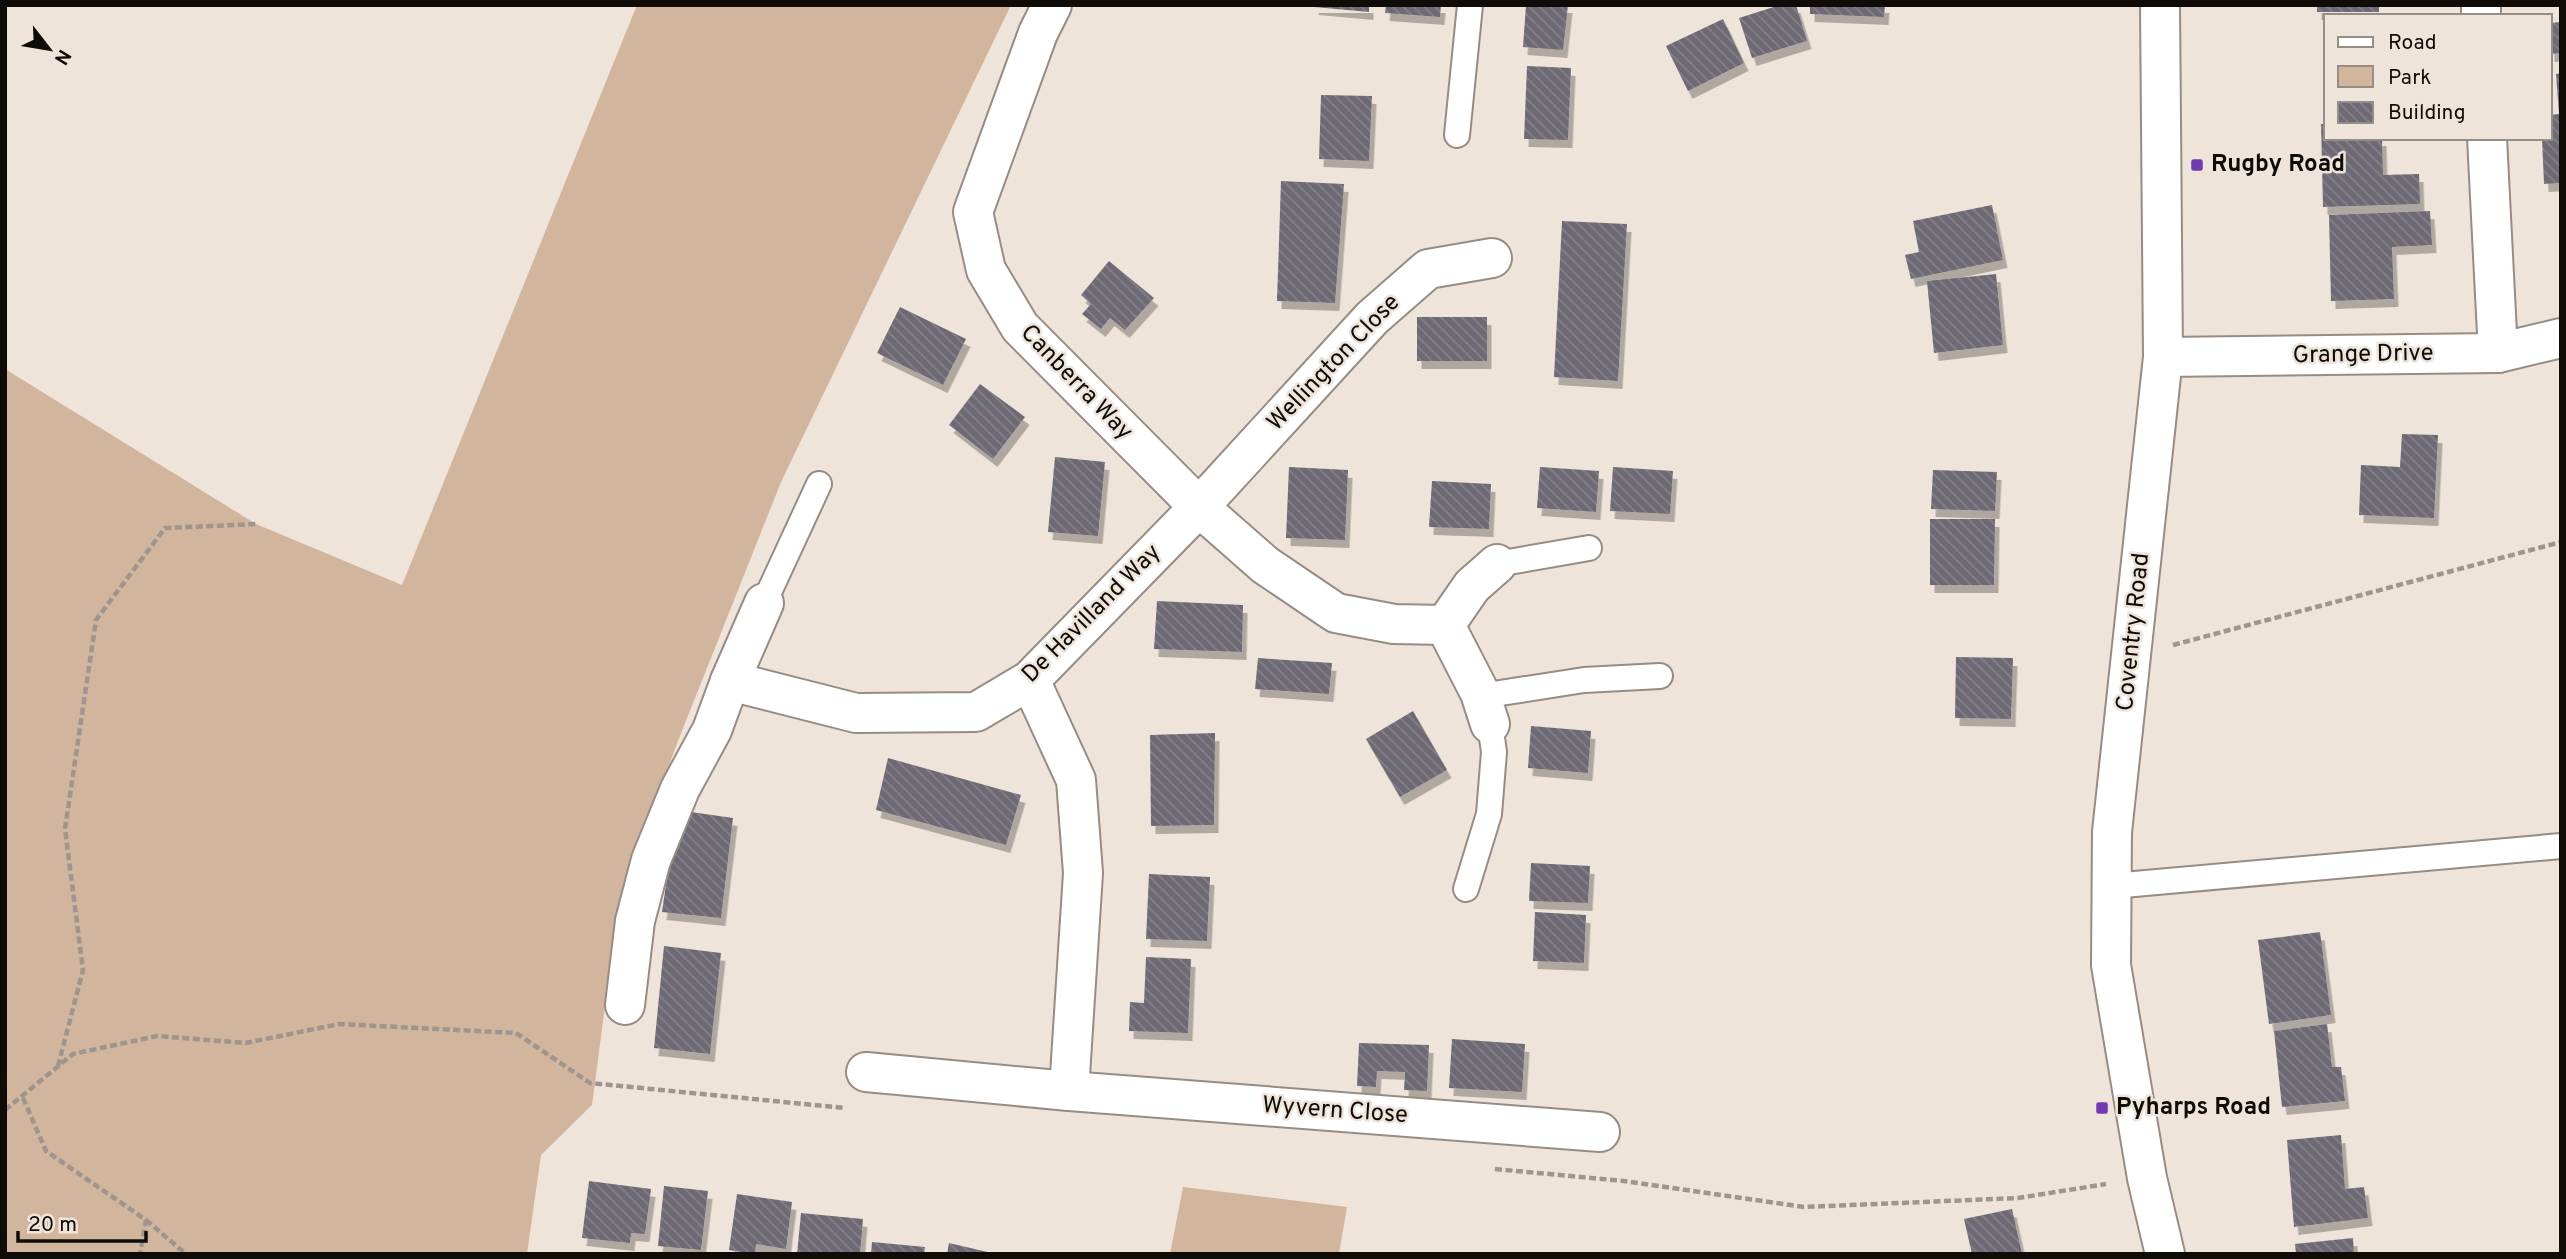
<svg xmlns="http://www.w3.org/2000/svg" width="2566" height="1259" font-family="Overpass,sans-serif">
<defs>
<pattern id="building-back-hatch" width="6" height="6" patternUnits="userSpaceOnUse" patternTransform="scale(1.75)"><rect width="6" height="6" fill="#6e6a75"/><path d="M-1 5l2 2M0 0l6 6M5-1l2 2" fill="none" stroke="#848188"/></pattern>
<filter id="shadow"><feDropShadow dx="4.5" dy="8" stdDeviation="0" flood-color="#0004"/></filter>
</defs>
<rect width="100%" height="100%" fill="#efe4da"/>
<g fill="#d1b59c">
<polygon points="637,5 1011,5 781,482 676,746 618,907 592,1105 541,1155 527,1254 5,1254 5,369 256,524 402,585"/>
<polygon points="1183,1187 1347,1207 1339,1254 1170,1254"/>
</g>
<g fill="url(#building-back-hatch)" filter="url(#shadow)">
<polygon points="1314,5 1369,5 1369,12 1314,7"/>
<polygon points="1386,5 1441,5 1440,17 1385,13"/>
<polygon points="1526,5 1568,5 1563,50 1523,47"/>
<polygon points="1780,5 1796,5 1807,41 1752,58 1739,18"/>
<polygon points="1810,5 1885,5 1884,17 1810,14"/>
<rect x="2317" y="5" width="62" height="7"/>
<polygon points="1723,19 1744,63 1688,91 1666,46"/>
<polygon points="2561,22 2561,53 2550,54 2550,23"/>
<polygon points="2323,31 2326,31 2326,63 2324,63"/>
<polygon points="1527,66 1571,68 1568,140 1524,139"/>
<polygon points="2561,73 2561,183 2544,184 2542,138 2550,138 2550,115 2559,114 2556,74"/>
<polygon points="1321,95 1372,96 1369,161 1319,159"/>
<polygon points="2321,124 2326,124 2326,138 2382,138 2383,175 2419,174 2420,204 2323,207"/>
<polygon points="1281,181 1344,184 1335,303 1277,301"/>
<polygon points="1992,205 2003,260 1911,279 1905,255 1919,252 1913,221"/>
<polygon points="2430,211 2432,245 2392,247 2394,299 2331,301 2329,215"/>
<polygon points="1562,221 1627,224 1618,381 1554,377"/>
<polygon points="1109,261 1154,298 1125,330 1110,318 1101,329 1082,314 1091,304 1081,295"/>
<polygon points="1996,274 2003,345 1934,353 1927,281"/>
<polygon points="900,307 966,339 943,385 877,353"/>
<rect x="1417" y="317" width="70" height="44"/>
<polygon points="980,384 1025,417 993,459 949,425"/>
<polygon points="2402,434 2438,435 2434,518 2359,515 2361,465 2400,467"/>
<polygon points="1055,457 1105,462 1098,536 1048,532"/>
<polygon points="1289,467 1348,470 1345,540 1286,538"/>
<polygon points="1540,467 1599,471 1596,512 1537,508"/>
<polygon points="1613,467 1673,471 1670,514 1610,511"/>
<polygon points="1933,470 1997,472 1995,511 1931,509"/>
<polygon points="1432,481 1491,484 1489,529 1429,527"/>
<polygon points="1930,519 1995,519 1994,585 1930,585"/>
<polygon points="1157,601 1243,605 1242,652 1154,649"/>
<polygon points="1956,657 2013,658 2011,719 1955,718"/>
<polygon points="1258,658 1332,663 1329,694 1255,689"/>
<polygon points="1413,711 1447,770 1400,797 1366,739"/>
<polygon points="1531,726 1591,731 1588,773 1528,768"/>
<polygon points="1215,733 1214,825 1151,826 1150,735"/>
<polygon points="888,758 1021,795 1006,845 876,810"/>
<polygon points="677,810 733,818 721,918 662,912"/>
<polygon points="1531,863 1590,866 1588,903 1529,901"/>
<polygon points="1149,874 1210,877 1207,941 1146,939"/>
<polygon points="1535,912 1586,915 1584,963 1533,961"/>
<polygon points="2320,932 2331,1015 2269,1024 2258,940"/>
<polygon points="664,946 721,953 710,1054 654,1048"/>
<polygon points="1146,957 1191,959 1188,1033 1129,1031 1130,1002 1144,1003"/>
<polygon points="2327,1024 2332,1067 2341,1067 2345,1101 2282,1107 2274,1031"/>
<polygon points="1452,1039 1525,1044 1522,1092 1449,1088"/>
<polygon points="1359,1043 1429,1045 1427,1091 1404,1090 1405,1072 1377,1071 1376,1087 1357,1086"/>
<polygon points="2341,1135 2345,1189 2364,1187 2368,1218 2294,1227 2287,1140"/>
<polygon points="589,1181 651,1189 645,1234 631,1233 630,1243 582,1238"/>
<polygon points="664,1186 708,1191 701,1250 658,1246"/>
<polygon points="737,1194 792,1202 786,1249 756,1244 755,1254 729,1250"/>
<polygon points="2012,1209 2022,1254 1972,1254 1964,1219"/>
<polygon points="801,1213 863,1219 860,1254 797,1254"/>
<polygon points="2353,1238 2354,1254 2296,1254 2295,1244"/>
<polygon points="872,1242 925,1247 924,1254 871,1254"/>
<polygon points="949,1243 992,1253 992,1254 947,1254"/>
</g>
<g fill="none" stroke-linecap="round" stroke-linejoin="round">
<g stroke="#978c83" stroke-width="28">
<g id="lane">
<polyline points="1457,135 1470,5"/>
<polyline points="1497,564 1589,548"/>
<polyline points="764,603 819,484"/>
<polyline points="1481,696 1584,680 1660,676"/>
<polyline points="2112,886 2561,846"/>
<polyline points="1466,889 1489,814 1494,752 1490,724"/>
</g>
</g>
<g stroke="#978c83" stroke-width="42">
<g id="street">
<polyline points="1052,5 1038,33 973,212 986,270 1020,327 1199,507 1265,565 1336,613 1394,624 1445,625"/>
<polyline points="2160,5 2163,357 2112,832 2111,965 2147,1178 2165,1254"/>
<polyline points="2481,5 2481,16"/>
<polyline points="2487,138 2498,353"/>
<polyline points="2163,357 2498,353 2561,338"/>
<polyline points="1445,625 1480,693 1490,724"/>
<polyline points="1445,625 1472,586 1497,564"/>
<polyline points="1030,680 1076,780 1083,873 1069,1091 1600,1132"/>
<polyline points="730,681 856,713 976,712 1030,680 1199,507 1372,318 1428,269 1492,258"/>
<polyline points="625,1005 635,921 651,860 680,789 712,730 730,681 764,603"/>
<polyline points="866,1072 1069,1091"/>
</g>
</g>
<g stroke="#9e968e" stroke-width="4.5" stroke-dasharray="7 3.5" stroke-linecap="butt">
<polyline points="2173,645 2561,542"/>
<polyline points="58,1066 83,970 65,829 96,620 165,528 256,524"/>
<polyline points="23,1098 46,1151 146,1220 140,1254"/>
<polyline points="5,1110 73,1054 157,1036 246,1043 339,1024 516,1033 590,1083 845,1108"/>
<polyline points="1495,1169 1624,1181 1804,1207 2018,1198 2106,1184"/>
<polyline points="146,1220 186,1254"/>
</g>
<use href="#lane" stroke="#fff" stroke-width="24"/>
<use href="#street" stroke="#fff" stroke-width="38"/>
</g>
<g fill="#723ab0" stroke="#efe4da" stroke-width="2.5">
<rect x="2190" y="158" width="14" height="14" rx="3.5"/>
<rect x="2095" y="1101" width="14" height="14" rx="3.5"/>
</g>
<g text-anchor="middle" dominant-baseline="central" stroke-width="5" stroke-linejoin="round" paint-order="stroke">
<g font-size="24" font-weight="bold" fill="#0f0c08" stroke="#efe4da" text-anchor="start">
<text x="2211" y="165">Rugby Road</text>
<text x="2116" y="1108">Pyharps Road</text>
</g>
<g font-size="24" fill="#0f0c08" stroke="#efe4da">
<text transform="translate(2363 355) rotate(-1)">Grange Drive</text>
<text transform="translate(1334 363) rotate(-46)">Wellington Close</text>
<text transform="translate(1076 383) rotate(46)">Canberra Way</text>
<text transform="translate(1092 614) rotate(-45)">De Havilland Way</text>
<text transform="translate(2134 632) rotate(-84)">Coventry Road</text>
<text transform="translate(1335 1111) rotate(4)">Wyvern Close</text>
</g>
</g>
<rect width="2566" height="1259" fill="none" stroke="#0f0c08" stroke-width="14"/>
<rect x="2324" y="14" width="228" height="126" fill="#efe4da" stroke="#958e86" stroke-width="2"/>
<rect x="2338" y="37" width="35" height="10" fill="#ffffff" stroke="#958e86" stroke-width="2"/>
<text x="2388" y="49" font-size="21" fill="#0f0c08">Road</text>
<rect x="2338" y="66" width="35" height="21" fill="#d1b59c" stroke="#958e86" stroke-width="2"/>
<text x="2388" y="84" font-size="21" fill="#0f0c08">Park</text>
<rect x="2338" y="102" width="35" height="21" fill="url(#building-back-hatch)" stroke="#958e86" stroke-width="2"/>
<text x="2388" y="119" font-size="21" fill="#0f0c08">Building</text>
<g transform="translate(49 49) rotate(121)" stroke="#efe4da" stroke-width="5" paint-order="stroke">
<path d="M0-5L12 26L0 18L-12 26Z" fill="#0f0c08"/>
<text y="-10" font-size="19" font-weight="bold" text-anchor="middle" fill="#0f0c08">N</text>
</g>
<path d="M18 1231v10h128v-10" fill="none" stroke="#0f0c08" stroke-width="3.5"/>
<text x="28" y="1231" font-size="21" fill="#0f0c08" stroke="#efe4da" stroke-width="5" paint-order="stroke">20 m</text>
</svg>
